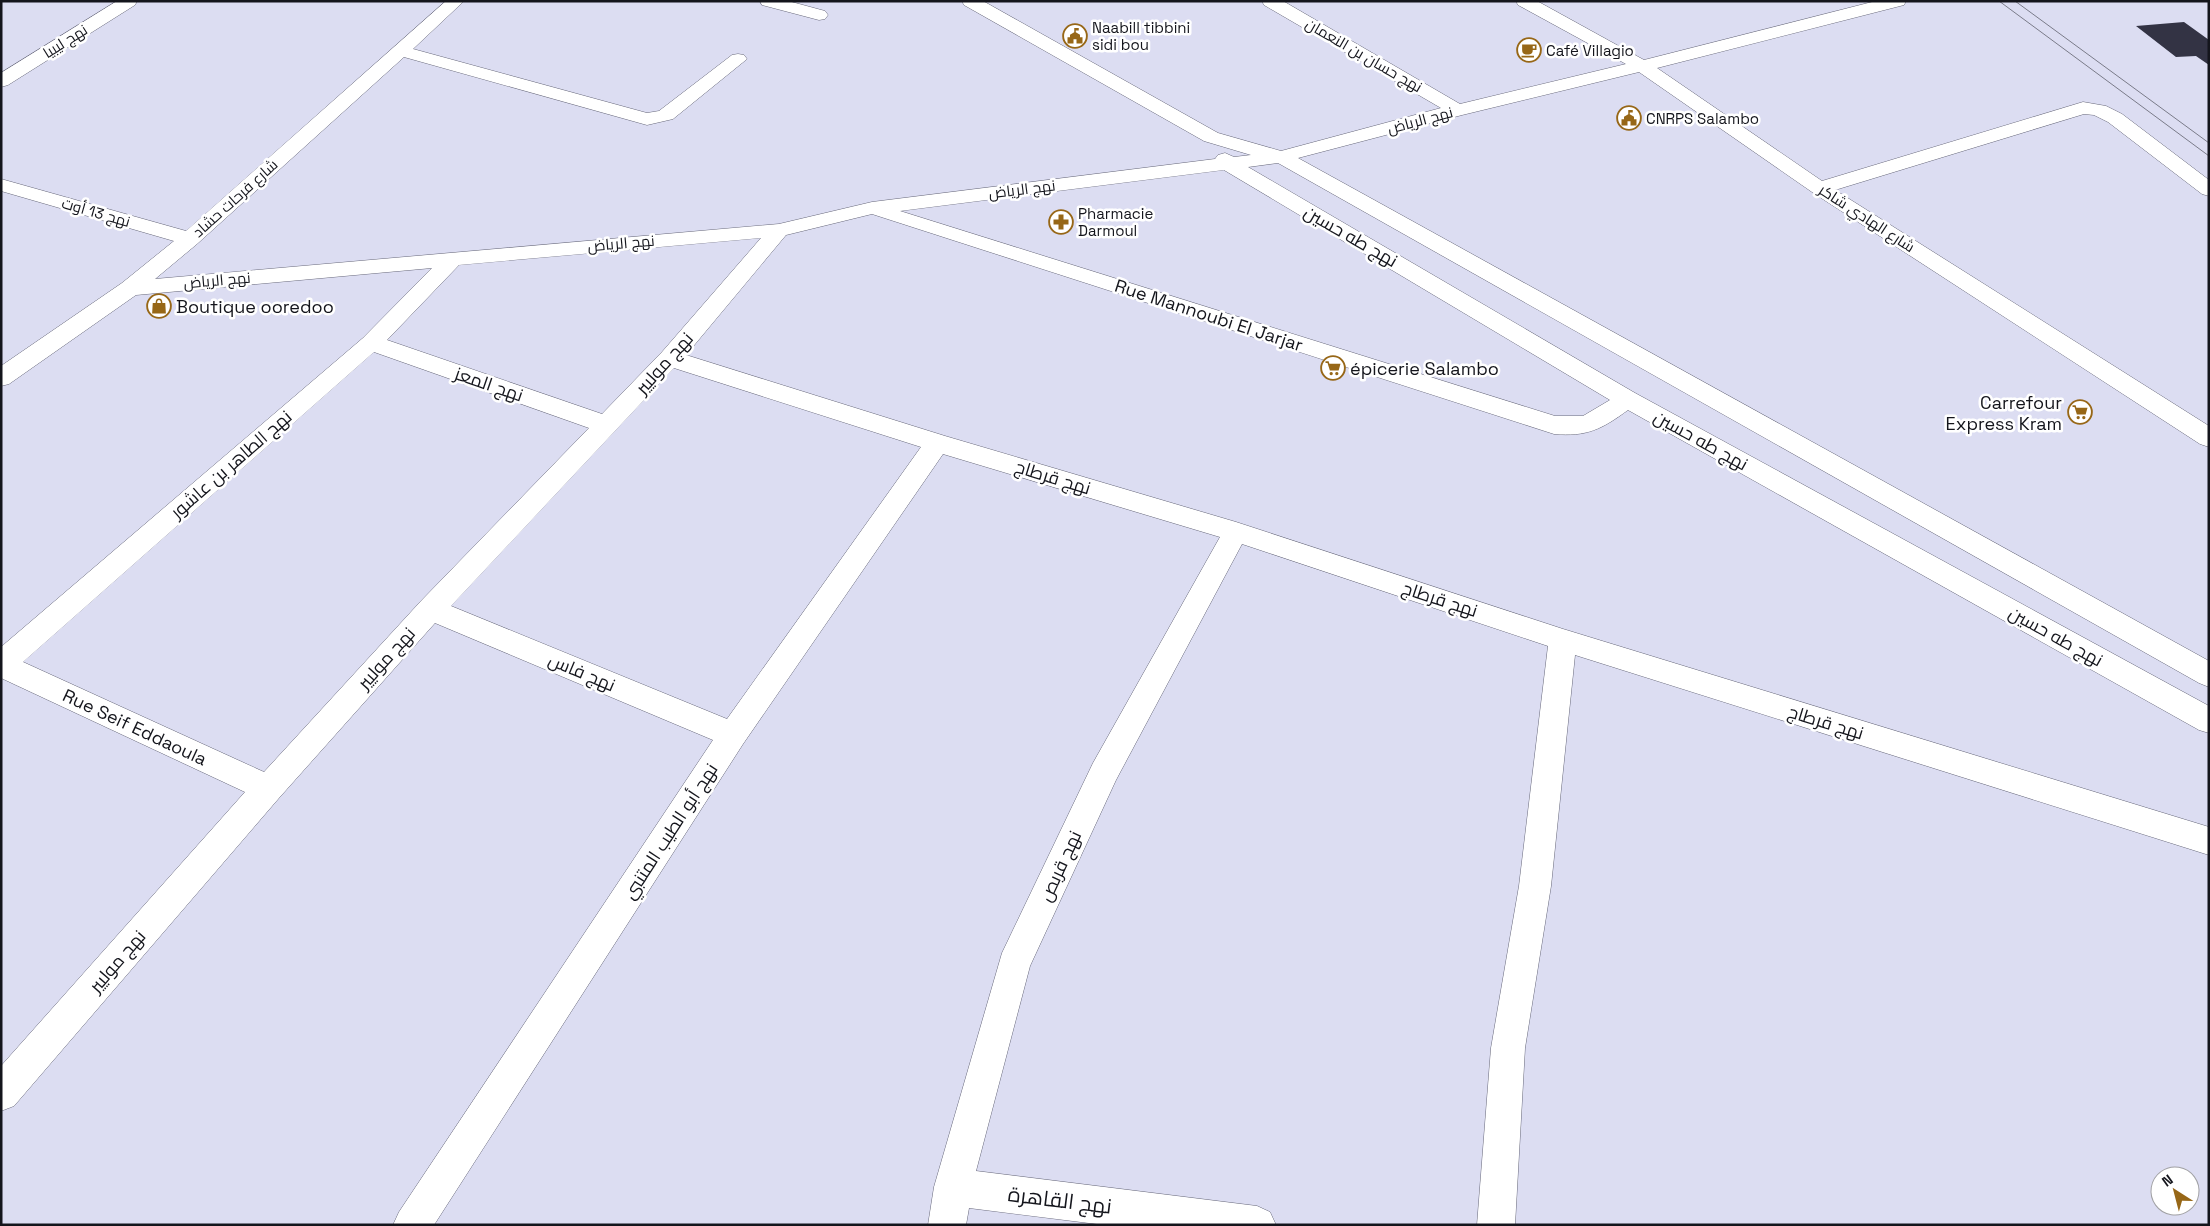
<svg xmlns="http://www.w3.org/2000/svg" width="2210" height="1226" font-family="'Space Grotesk',Cairo,sans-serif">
<rect width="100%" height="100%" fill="#dcddf2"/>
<polygon fill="#334" points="2184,22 2209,40 2209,65 2196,56 2176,57 2136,26"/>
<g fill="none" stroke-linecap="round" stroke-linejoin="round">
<g stroke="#67687a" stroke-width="1">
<g id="minor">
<polygon points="117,1 137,1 135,5 8,85 1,87 1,73"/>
<path d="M446,1H464L413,49L647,113L659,111L732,55L738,54L744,55L747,59L673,119L647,125L404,57L197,244L155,279L779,224L872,202L1215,159L1218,155L1225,153L1234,157L1251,155L1204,141L964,5L962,1H983L1218,133L1281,151L1441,108L1264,5L1262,1H1283L1460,104L1626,64L1518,5L1516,1H1537L1644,60L1876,1H1906L1904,5L1657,68L1822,181L2083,102L2106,106L2122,114L2209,180V196L2202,194L2108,122L2094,115L2084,114L1835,190L2209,426V447L2200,444L1812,192L1639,72L1462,115L1298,158L2209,661V687L2199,683L1278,163L1248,167L1635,393L2209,706V733L2199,730L1628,410C1602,429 1587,437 1554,434L872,214L786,235L686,355L945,436L1236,522L1563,629L2209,827V855L1575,655L1551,886L1525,1048L1515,1225H1477L1491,1048L1519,886L1548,646L1242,544L1116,780L1030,966L976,1171L1257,1206L1270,1212L1276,1225H1105L969,1208L966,1225H928L934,1187L1002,953L1093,763L1220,537L943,454L743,744L434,1225H393L399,1212L713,740L435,623L279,798L14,1106L1,1111V1066L245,792L1,678V647L363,338L432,268L136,295L9,384L1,386V366L122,283L174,241L1,191V179L186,231ZM1224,170L1610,400L1583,416H1555L900,211ZM761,238L662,352L602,414L387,340L459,265ZM374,352L589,428L421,601L264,772L23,662ZM674,368L921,447L727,719L451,606Z"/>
<polygon points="760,1 788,1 825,11 828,15 825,19 819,20 762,5"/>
</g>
</g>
<use href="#minor" fill="#fff" fill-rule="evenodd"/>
<g stroke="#7a7b89" stroke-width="1">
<polyline points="1999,1 2209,156"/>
<polyline points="2015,1 2209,143"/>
</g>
</g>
<defs>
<g id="civic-ring" transform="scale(1.25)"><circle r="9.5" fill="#fff" stroke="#976717" stroke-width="1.5"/><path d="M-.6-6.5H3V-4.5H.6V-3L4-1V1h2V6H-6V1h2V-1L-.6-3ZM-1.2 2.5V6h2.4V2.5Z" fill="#976717"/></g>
<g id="cafe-ring" transform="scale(1.25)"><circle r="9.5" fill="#fff" stroke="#976717" stroke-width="1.5"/><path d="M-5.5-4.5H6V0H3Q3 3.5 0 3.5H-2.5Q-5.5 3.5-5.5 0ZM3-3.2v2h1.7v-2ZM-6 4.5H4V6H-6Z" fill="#976717"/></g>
<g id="pharmacy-ring" transform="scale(1.25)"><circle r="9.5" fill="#fff" stroke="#976717" stroke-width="1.5"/><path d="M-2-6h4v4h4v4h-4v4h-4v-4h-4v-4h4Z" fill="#976717"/></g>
<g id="shop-ring" transform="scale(1.25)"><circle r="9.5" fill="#fff" stroke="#976717" stroke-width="1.5"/><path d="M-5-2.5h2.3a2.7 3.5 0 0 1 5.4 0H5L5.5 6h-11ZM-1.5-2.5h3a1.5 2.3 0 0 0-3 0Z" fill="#976717"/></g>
<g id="supermarket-ring" transform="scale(1.25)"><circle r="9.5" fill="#fff" stroke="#976717" stroke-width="1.5"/><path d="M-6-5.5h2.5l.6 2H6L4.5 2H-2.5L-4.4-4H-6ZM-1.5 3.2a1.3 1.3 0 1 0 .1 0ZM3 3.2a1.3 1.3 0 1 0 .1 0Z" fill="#976717"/></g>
</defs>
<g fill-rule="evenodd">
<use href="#civic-ring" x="1075" y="36"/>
<use href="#cafe-ring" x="1529" y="50"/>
<use href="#civic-ring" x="1629" y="118"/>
<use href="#pharmacy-ring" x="1061" y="222"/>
<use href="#shop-ring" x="159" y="306"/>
<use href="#supermarket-ring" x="1333" y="368"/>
<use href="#supermarket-ring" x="2080" y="412"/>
</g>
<g text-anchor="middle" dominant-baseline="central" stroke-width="5" stroke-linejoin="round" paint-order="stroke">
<g font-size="15" fill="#14151c" stroke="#fff" text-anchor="start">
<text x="1092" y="27">Naabill tibbini<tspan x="1092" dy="17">sidi bou</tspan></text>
<text x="1546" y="50">Café Villagio</text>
<text x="1646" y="118">CNRPS Salambo</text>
<text x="1078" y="213">Pharmacie<tspan x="1078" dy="17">Darmoul</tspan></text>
</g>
<g font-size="15" fill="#14151c" stroke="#fff">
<text transform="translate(65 41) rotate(-32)">نهج ليبيا</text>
<text transform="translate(1364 55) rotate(30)">نهج حسان بن النعمان</text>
<text transform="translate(1420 120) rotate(-15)">نهج الرياض</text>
<text transform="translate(1022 189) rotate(-7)">نهج الرياض</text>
<text transform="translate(235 198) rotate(-42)">شارع فرحات حشاد</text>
<text transform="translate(96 212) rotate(16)">نهج 13 أوت</text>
<text transform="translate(1867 218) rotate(33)">شارع الهادي شاكر</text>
<text transform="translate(621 243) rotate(-5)">نهج الرياض</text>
<text transform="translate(217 280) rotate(-5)">نهج الرياض</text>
</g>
<g font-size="18" fill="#14151c" stroke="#fff">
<text transform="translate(1351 236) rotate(30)">نهج طه حسين</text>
<text transform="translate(1209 315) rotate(18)">Rue Mannoubi El Jarjar</text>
<text transform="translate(664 363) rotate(-48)">نهج موليير</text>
<text transform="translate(489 384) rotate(19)">نهج المعز</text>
<text transform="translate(1701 440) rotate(29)">نهج طه حسين</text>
<text transform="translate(231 464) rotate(-41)">نهج الطاهر بن عاشور</text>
<text transform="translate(1053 477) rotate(17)">نهج قرطاج</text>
<text transform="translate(1440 599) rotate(18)">نهج قرطاج</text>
<text transform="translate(2056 636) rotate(29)">نهج طه حسين</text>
<text transform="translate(386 658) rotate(-48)">نهج موليير</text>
<text transform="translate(582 672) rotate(23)">نهج فاس</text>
<text transform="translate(1826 722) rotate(17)">نهج قرطاج</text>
<text transform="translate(135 727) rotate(25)">Rue Seif Eddaoula</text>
<text transform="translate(670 831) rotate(-57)">نهج أبو الطيب المتنبي</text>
<text transform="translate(1060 866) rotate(-65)">نهج قربص</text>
<text transform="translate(117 961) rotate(-49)">نهج موليير</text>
</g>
<g font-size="18" fill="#14151c" stroke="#fff" text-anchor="start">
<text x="176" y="306">Boutique ooredoo</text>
<text x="1350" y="368">épicerie Salambo</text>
<text x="2062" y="402" text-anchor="end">Carrefour<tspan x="2062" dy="21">Express Kram</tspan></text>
</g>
<g font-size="21" fill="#14151c" stroke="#fff">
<text transform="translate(1060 1200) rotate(7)">نهج القاهرة</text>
</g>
</g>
<rect width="2210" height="1226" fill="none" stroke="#14151c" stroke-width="5"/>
<g transform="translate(2175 1191) rotate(324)"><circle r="24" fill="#ffffff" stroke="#a1a1a4"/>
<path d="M0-4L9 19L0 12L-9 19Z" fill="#976717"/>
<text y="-8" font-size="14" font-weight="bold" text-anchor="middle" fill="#14151c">N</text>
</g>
</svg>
